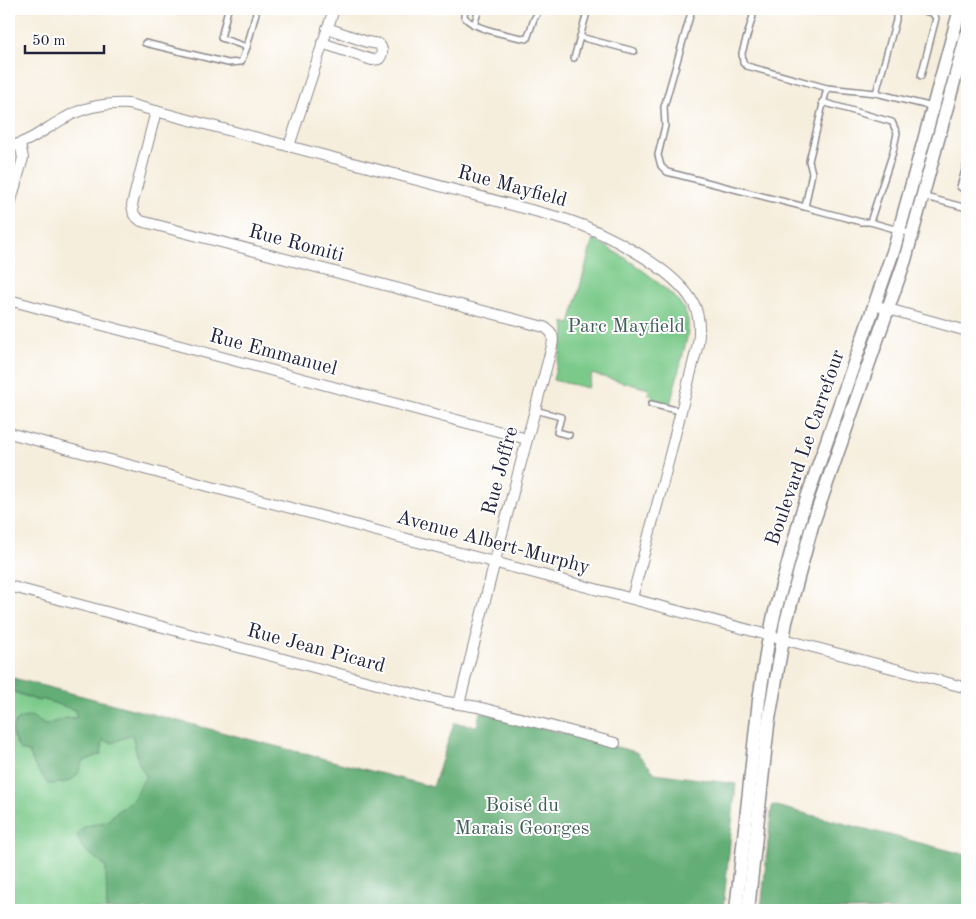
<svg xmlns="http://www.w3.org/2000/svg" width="976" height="919" font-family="'Old Standard TT',serif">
<rect width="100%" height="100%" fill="#fff"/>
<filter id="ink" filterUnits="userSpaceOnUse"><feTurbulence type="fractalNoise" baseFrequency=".02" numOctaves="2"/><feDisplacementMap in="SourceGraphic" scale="10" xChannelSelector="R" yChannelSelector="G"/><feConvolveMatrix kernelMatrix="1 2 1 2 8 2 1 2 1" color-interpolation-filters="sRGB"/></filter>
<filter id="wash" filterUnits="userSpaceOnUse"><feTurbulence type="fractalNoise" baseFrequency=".0096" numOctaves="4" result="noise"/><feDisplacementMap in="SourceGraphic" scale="20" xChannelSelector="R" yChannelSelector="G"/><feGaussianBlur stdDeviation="1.12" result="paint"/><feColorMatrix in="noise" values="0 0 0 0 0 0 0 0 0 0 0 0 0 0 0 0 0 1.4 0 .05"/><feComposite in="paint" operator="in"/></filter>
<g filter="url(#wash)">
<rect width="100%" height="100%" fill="#f6eedd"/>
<g fill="#7bca8a" stroke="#4e7662">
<polygon points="593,239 627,259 649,275 677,299 684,309 688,320 688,334 670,405 652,400 653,396 648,394 649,389 592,374 588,388 553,380 565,332 564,322 570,324"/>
<path d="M9,690L38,701L42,699L75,710L78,718H67L12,735L20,750L29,752L35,766L48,784C67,783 77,783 81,762L101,754L103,740L112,743L132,734L139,763L146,776L134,798L123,808L117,811L108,821L84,827L82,847L106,867L107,910H9Z"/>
</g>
<g fill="#64ae76" stroke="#436858">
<path d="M9,677L433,787L454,723L477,726L480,712L636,752L655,773L736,784L723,910H107L106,867L82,847L77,835L84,827L108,821L117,811L123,808L134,798L146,776L139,763L132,734L112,743L103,740L101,754L82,762C77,783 67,783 48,784L35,766L29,752L20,750C13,736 8,732 18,719L31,716L45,725L67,718H77L75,710L42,699L39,701L9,690Z"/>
<polygon points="772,805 967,855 967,910 761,910"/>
</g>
</g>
<g filter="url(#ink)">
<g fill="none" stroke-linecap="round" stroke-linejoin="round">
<g stroke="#8c888c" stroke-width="8">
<g id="service">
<polyline points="228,9 221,38 247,47 257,9"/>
<path d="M465,9L464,16C470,29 513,36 527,39L534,19L540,9"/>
<polyline points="692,9 664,107 665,126 658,155 661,166 667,172 805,207"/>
<polyline points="755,9 742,53 743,63 747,66 827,88 876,93 933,107"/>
<polyline points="887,9 896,11"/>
<polyline points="916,9 932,13 936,18 921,76"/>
<polyline points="474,25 479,9"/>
<polyline points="580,37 634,51"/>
<polyline points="145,43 228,63 241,62 247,47"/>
<polyline points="574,58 588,9"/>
<polyline points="827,88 809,161 812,173 805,207 861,222 870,222 912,234"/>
<polyline points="876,93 896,20 896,9"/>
<polyline points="822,102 892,122 897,133 893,152 870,222"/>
<polyline points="967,164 960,187 967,192"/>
<polyline points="922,196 967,208"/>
<polyline points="651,404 680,411"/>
<polyline points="535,410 561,417 557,432 569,435"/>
</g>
</g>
<g stroke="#8c888c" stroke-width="12">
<g id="minor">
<path d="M322,43L372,60L379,59C383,54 383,49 379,44L367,42L327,28"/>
<path d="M156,111L132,205L134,215L141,221L544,327C553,332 554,337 552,346L499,545L459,704"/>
<polyline points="289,146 334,9"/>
<path d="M9,147C30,142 46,128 65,118C84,107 107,103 129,104L565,219C602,231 675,268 694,304C700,317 700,330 698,344L660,494L632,598"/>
<polyline points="9,208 23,158 20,144"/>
<polyline points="9,300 527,439"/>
<polyline points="881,307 967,331"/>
<polyline points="9,433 967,688"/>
<polyline points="9,586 441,701 478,707 615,743"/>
</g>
</g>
<g stroke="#8c888c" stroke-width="15">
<g id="tertiary">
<polyline points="736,910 759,700 767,648 774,615 802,512 894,249 960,9"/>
<polyline points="748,910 768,725 786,622 812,526 905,260 967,34"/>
</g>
</g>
<use href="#service" stroke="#fff" stroke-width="5"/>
<use href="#minor" stroke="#fff" stroke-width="10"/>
<use href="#tertiary" stroke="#fff" stroke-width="12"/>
</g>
</g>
<g text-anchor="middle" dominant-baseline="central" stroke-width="4" stroke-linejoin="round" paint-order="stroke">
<g font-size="20" fill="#22223b" stroke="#fff">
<text transform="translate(512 187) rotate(15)">Rue Mayfield</text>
<text transform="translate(296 244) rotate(15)">Rue Romiti</text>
<text transform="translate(273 353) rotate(15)">Rue Emmanuel</text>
<text transform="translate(806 448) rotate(-71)">Boulevard Le Carrefour</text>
<text transform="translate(501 471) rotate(-75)">Rue Joffre</text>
<text transform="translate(493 543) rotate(15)">Avenue Albert-Murphy</text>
<text transform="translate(316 649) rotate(15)">Rue Jean Picard</text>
</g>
<g font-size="20" fill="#415d57" stroke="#fff">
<text x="626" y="327">Parc Mayfield</text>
<text x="522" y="806">Boisé du<tspan x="522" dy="23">Marais Georges</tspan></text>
</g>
</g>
<rect width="976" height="919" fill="none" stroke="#fff" stroke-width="30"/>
<path d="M25 45v8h79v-8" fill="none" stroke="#22223b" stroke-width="2.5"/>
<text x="32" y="45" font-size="15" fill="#22223b" stroke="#ffffff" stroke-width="4" paint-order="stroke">50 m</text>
</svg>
